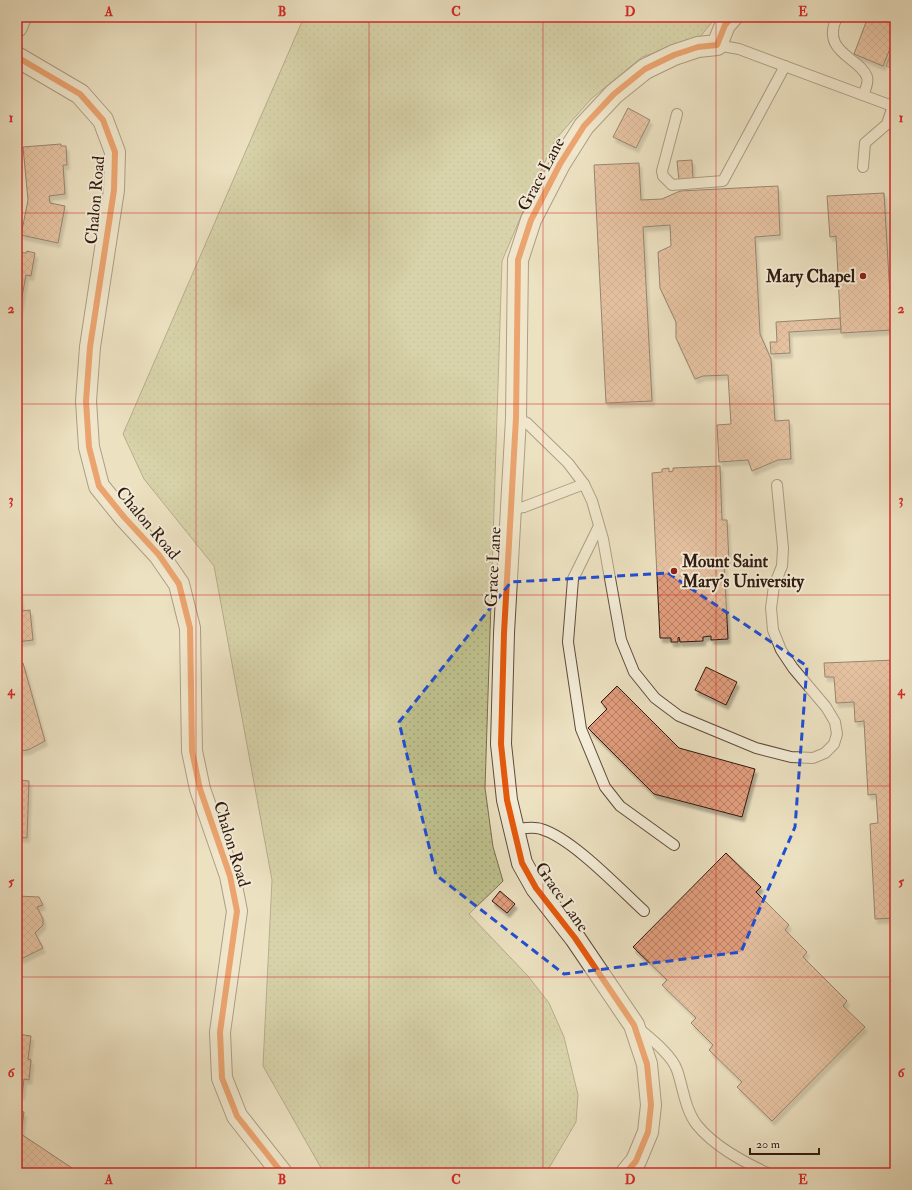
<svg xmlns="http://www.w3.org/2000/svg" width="912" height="1190" font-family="'IM FELL Double Pica',serif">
<defs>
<pattern id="grass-dots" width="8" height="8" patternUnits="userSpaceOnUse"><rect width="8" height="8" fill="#bfc18e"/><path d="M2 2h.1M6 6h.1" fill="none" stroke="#a4a579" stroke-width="1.8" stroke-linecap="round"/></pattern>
<pattern id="building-cross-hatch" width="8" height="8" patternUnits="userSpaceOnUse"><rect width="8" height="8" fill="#e19d7d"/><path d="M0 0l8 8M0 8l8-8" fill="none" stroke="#b77f65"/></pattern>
<filter id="shadow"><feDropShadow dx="2.5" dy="4.5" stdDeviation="1" flood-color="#0004"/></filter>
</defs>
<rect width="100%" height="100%" fill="#ece1c1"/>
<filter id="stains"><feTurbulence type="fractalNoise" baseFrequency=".005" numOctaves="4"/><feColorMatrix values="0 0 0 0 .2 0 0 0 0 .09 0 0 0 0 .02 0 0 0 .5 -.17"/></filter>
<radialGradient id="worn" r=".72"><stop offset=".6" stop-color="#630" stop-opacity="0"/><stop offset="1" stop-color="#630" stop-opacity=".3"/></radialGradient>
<polygon fill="url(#grass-dots)" stroke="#786d4f" points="304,17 716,17 700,37 642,57 591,99 555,140 533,188 502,261 485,788 493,847 503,881 469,914 527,975 549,1003 564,1037 578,1095 576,1122 546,1173 324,1173 263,1066 272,880 214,566 144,479 123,434"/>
<polygon fill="#bfc18e" stroke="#786d4f" points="895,43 895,70 886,66"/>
<g fill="url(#building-cross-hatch)" stroke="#301910" filter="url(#shadow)">
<polygon points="868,17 895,17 895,36 883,66 854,54"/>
<polygon points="628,108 650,120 636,148 613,137"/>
<polygon points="61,144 61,146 66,146 67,165 63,165 65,194 49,196 50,203 65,206 58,243 21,235 28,200 23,147"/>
<polygon points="692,160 693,180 679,181 677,161"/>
<polygon points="639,163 641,200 662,199 680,191 778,186 780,235 755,237 760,334 771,359 775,421 789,420 791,459 778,460 752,471 748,460 719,462 717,425 731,424 728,375 703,376 695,379 676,338 676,322 660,288 658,252 671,246 670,225 643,227 652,401 606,403 594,165"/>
<polygon points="884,193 892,330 841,333 836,236 830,237 827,196"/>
<polygon points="27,251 35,253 31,276 26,275 17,323 17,252 26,253"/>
<polygon points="895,315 895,326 892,326 891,316"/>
<polygon points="840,318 841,329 789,332 790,353 771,354 770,342 777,342 776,322"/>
<polygon points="720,466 722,520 727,520 729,562 724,562 728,639 711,640 711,636 703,637 703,641 680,642 679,637 678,638 678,642 671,642 671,638 660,638 652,473 662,472 662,469 669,468 669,472 673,471 673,468"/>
<polygon points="17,575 22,611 30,610 33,640 17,642"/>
<polygon points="895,660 895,918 875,919 870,824 878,823 876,794 868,795 864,721 855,722 854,702 836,703 834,677 825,677 824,663"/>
<polygon points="17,663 23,663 45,741 28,750 17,751"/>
<polygon points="706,667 737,682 726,705 695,690"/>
<polygon points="617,686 679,748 755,769 742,817 654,794 588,728 607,709 601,702"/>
<polygon points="17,780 29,781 27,838 17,837"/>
<polygon points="726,853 761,887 756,892 789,925 785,930 807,952 803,957 847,1001 843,1006 865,1027 772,1121 737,1087 742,1082 709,1050 713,1045 691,1023 696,1018 662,985 667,980 633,947"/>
<polygon points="500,891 515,904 507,913 492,901"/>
<polygon points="17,896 39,897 43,905 37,907 43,919 43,925 35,933 43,948 21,959 17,955"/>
<polygon points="17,1034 31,1036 28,1059 31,1060 29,1080 24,1079 22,1095 17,1094"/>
<polygon points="17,1111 24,1112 21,1134 72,1168 68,1173 17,1173"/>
<polygon points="711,1169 741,1172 741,1173 711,1173"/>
</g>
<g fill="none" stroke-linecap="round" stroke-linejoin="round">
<g stroke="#5f4b3c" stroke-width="12">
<g id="lane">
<path d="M837,17C820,53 860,57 867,77C869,83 865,90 863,95"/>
<polyline points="717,45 739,49 895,107"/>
<polyline points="677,114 662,171 663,176 672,185 723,181 785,66"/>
<polyline points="863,167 865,143 887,124 893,106"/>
<polyline points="516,418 527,423 568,463 584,484 592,501 603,539 621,640 634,672 655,698 679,716 756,748 791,757 813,758 825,753 834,744 837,734 835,722 826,707 793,668 781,650 773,630 771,608 774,586 782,566 783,548 777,485"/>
<polyline points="511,509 524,507 584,484"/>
<polyline points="599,526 573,579 568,642 581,729 605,787 620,806 674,845"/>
<path d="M513,829C521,829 533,826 541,829C572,838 619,888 644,911"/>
<path d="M638,1028C650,1038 672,1055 677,1070C683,1087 685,1110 697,1125C714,1146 742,1161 767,1173"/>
</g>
</g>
<g stroke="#5f4b3c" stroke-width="22">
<g id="street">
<polyline points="17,27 21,17"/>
<polyline points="17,57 80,94 103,120 115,152 114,190 90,347 86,401 89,447 99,486 124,517 159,555 179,584 190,628 192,751 200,789 230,876 237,911 220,1032 222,1078 237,1116 282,1173"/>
<polyline points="626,1173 636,1161 648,1132 651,1105 647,1064 634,1025 575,938 536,888 522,863 507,800 501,744 504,633 516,418 518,260 531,220 560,164 584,126 614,94 645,69 674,55 698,47 717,45 725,25 732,17"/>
</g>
</g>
<use href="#lane" stroke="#f3ecd7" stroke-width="10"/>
<use href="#street" stroke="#f3ecd7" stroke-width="20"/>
<g stroke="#f3ecd7" stroke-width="8">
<g id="cycleway">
<polyline points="17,57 80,94 103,120 115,152 114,190 90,347 86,401 89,447 99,486 124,517 159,555 179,584 190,628 192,751 200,789 230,876 237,911 220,1032 222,1078 237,1116 282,1173"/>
<polyline points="626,1173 636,1161 648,1132 651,1105 647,1064 634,1025 575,938 536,888 522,863 507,800 501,744 504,633 516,418 518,260 531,220 560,164 584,126 614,94 645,69 674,55 698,47 717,45 725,25 732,17"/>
</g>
</g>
<use href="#cycleway" stroke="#e8590c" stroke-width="6"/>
</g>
<path d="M0 0H912V1190H0ZM668,573L807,666L795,827L741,952L564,974L436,875L399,722L511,582Z" fill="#ece1c1" fill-opacity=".55" fill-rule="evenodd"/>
<path fill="none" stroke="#1d4ed8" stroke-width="3" stroke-dasharray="8 5" stroke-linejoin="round" d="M668,573L807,666L795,827L741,952L564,974L436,875L399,722L511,582Z"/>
<path fill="none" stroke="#d62828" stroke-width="1" stroke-opacity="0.55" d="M196,17V1173M369,17V1173M543,17V1173M716,17V1173M17,213H895M17,404H895M17,595H895M17,786H895M17,977H895"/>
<g fill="#8f2418" stroke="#f3ecd7" stroke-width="1.5">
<circle cx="863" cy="276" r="4"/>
<circle cx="674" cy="571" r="4"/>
</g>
<g text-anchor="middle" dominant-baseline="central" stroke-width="4" stroke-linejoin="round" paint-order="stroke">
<g font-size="17" fill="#301910" stroke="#f3ecd7">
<text transform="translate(541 174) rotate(-62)">Grace Lane</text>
<text transform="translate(95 200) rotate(-85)">Chalon Road</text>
<text transform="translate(148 523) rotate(50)">Chalon Road</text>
<text transform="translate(493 567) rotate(-87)">Grace Lane</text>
<text transform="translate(232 844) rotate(73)">Chalon Road</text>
<text transform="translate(562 897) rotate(55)">Grace Lane</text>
</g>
<g font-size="17" font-weight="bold" fill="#301910" stroke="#f3ecd7" text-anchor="end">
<text x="855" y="276">Mary Chapel</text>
<text x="682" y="561" text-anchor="start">Mount Saint<tspan x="682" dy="20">Mary's University</tspan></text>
</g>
</g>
<rect width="912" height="1190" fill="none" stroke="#ece1c1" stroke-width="44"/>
<path d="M750 1148v6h69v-6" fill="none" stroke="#301910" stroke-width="2"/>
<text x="756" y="1148" font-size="12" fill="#301910" stroke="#f3ecd7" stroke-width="3" paint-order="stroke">20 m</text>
<rect x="22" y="22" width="868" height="1146" fill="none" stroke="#d62828" stroke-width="1.5"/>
<g font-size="13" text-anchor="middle" font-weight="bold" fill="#d62828">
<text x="109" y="16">A</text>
<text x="282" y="16">B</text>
<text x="456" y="16">C</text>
<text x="630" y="16">D</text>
<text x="803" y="16">E</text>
<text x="11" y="122">1</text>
<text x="901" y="122">1</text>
<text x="11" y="313">2</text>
<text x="901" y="313">2</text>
<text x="11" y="504">3</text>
<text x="901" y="504">3</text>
<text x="11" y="695">4</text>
<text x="901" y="695">4</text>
<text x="11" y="886">5</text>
<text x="901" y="886">5</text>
<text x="11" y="1077">6</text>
<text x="901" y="1077">6</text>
<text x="109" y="1184">A</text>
<text x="282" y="1184">B</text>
<text x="456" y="1184">C</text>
<text x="630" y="1184">D</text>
<text x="803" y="1184">E</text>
</g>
<rect width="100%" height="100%" filter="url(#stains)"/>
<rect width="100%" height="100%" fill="url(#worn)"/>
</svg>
